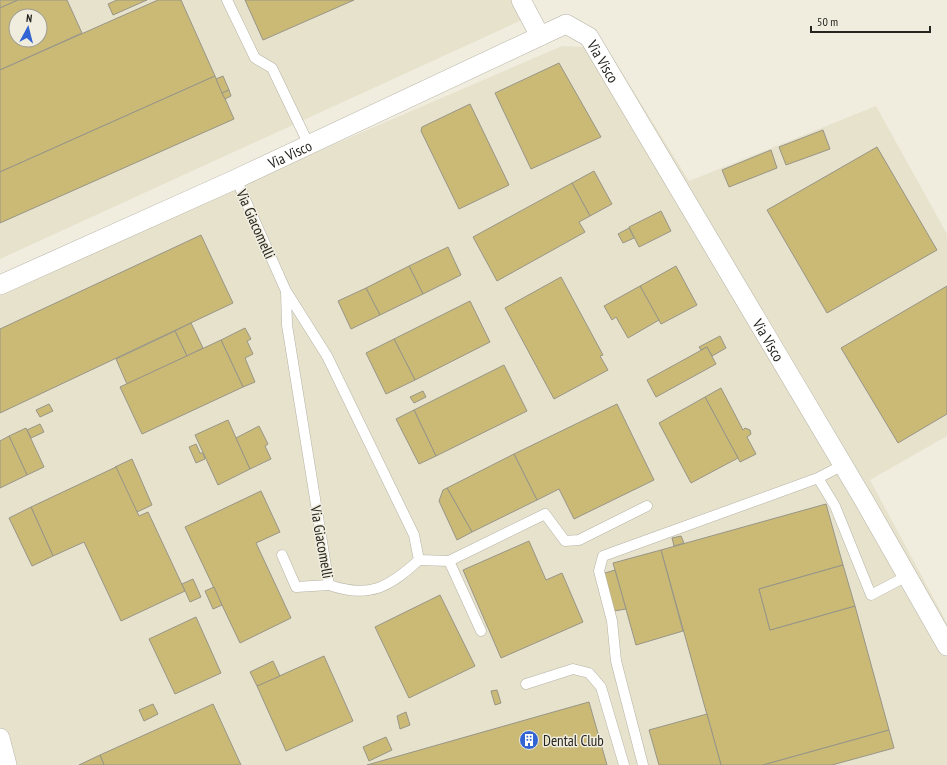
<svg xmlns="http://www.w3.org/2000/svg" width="947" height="765" font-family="'PT Sans Narrow',sans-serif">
<rect width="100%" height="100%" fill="#f0eddf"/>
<g fill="#e6e2cc" fill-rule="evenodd">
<path d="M0,0H515L524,19L0,259ZM16,16H40V40H16Z"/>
<polygon points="562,46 607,48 689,181 876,106 947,234 947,436 870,480 947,623 947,765 0,765 0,288"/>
</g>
<g fill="#caba76" stroke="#989588" fill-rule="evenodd">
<polygon points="0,0 18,0 0,8"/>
<path d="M18,0H67L82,33L0,70V8ZM16,16H40V40H16Z"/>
<polygon points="117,0 147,0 113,15 108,4"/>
<polygon points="158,0 181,0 215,76 0,172 0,70"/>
<polygon points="245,0 354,0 263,40"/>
<polygon points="559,63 601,137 531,169 495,93"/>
<polygon points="215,76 234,119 0,223 0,172"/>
<polygon points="223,76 229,90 222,93 216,79"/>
<polygon points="229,90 231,96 225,99 222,93"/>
<polygon points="470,104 509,185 459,209 421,131 422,127"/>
<polygon points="823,130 830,149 786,165 779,147"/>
<polygon points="877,147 937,250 827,313 767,210"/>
<polygon points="771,150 777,168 729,187 722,170"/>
<polygon points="594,171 612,204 590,216 572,183"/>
<polygon points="572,183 590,216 579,222 585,232 497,281 473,237"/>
<polygon points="661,211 671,231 639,247 629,227"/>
<polygon points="629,228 634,238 623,243 618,234"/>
<polygon points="201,235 233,303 0,413 0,329"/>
<polygon points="448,247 461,275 423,294 409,266"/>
<polygon points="409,266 423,294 380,315 366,288"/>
<polygon points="676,266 697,305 661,324 640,286"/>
<polygon points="561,277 603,355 600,356 608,370 554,399 505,308"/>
<polygon points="640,286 659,320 628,338 616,317 612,320 604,306"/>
<polygon points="947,286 947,414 898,443 841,348"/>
<polygon points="366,288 380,315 351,329 338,301"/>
<polygon points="470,301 490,342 415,380 394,339"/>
<polygon points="191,323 203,348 187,356 175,331"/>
<polygon points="245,328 251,339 247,341 253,354 245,358 255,382 243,387 221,340"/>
<polygon points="175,331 187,356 127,384 116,359"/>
<polygon points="720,336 726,348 712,356 707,347 701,350 699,347"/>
<polygon points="394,339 415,380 386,394 366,353"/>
<polygon points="221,340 243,387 142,434 120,387"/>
<polygon points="707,347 716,364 656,397 647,380"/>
<polygon points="504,365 527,411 436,456 414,410"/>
<polygon points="721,388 743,430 745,428 750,430 751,434 747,437 756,454 740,462 705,397"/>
<polygon points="423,391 426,397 414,403 410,397"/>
<polygon points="705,397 738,458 691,483 659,423"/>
<polygon points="49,404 53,411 40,417 36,410"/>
<polygon points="617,404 654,480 574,519 559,489 537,500 514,454"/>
<polygon points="414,410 436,456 419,464 396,419"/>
<polygon points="228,420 250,469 218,485 195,435"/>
<polygon points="40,424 44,432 31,438 27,430"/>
<polygon points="259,426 268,444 265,446 271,459 250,469 236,438"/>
<polygon points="26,428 44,467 27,475 9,436"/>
<polygon points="9,436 27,475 0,488 0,441"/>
<polygon points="196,444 200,453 203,453 205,459 196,463 189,447"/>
<polygon points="514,454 537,500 472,532 447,488"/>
<polygon points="132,459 152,505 137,512 115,467"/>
<polygon points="116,467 139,516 148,512 185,591 121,621 84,542 53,556 31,507"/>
<polygon points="447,488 472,532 457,540 439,501 443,490"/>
<polygon points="261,491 280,532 256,543 291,618 240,643 185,527"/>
<polygon points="826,504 843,565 759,589 770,630 855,606 889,730 763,765 721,765 661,550"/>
<polygon points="31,507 53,556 32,566 9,518"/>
<polygon points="681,536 684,543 674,546 672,538"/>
<polygon points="529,541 546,580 562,573 583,622 501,658 463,570"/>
<polygon points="661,550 683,631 636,645 613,563"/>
<polygon points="843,565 855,606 770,630 759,589"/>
<polygon points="615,570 626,609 614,611 604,575 605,573"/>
<polygon points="193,579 201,597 190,602 182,584"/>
<polygon points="214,587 222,605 213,609 205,591"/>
<polygon points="440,595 475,666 409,698 375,627"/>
<polygon points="196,617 221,673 175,694 149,639"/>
<polygon points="324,656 353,721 286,751 257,686"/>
<polygon points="273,661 280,676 257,686 250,672"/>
<polygon points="497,690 501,703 495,705 491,691"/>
<polygon points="589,702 607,765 367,765 564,709"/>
<polygon points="153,704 158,714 144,721 139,710"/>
<polygon points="213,704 241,765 104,765 100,755"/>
<polygon points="406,712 410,725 400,729 397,716"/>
<polygon points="707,714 721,765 659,765 649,730"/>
<polygon points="889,730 894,748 832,765 763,765"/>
<polygon points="386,737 392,750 369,761 363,747"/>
<polygon points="100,755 104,765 79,765"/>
</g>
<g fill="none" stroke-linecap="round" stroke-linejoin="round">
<g stroke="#b5b2a5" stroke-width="11">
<g id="lane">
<polyline points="227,0 255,58 272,68 309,145"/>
<path d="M236,179L286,291L287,325L329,585C370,599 389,587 419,560L414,535L327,356L286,291"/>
<polyline points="818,478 835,506 871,595 907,576"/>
<polyline points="282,555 296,587 329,585"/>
<polyline points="419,560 449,561 545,514 565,541 579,540 647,506"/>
<polyline points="449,561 481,631"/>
<polyline points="526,684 573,669 589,673 601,687 624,765"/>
<polyline points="643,765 616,661 612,621 599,571 603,556 818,478 843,465"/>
</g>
</g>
<g stroke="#b5b2a5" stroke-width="20">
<g id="street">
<polyline points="521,0 540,36"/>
<path id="s1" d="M0,285L236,179L566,24L589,37L865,502L947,646"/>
<polyline points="0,738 7,765"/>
</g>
</g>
<use href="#lane" stroke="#fff" stroke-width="10"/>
<use href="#street" stroke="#fff" stroke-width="19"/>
</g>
<defs>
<g id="building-disc" transform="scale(1)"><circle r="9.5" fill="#3264d3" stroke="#f0eddf"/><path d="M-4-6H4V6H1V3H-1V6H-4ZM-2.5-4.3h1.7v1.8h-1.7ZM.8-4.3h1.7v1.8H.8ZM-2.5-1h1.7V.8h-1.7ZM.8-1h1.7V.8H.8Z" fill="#fff"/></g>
</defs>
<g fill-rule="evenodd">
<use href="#building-disc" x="529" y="740"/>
</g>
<g text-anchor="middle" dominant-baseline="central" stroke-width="3" stroke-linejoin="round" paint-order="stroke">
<g font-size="15" fill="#25241f" stroke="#f0eddf">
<text stroke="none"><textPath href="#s1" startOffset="678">Via Visco</textPath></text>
<text stroke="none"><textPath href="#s1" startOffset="318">Via Visco</textPath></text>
<text transform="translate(256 224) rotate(66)">Via Giacomelli</text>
<text stroke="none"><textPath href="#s1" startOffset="1002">Via Visco</textPath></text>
<text transform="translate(322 542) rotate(80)">Via Giacomelli</text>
</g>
<g font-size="15" fill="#25241f" stroke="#f0eddf" text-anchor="start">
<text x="543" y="740">Dental Club</text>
</g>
</g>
<g transform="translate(28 28) rotate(7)"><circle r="19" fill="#f0eddf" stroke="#9f9d92"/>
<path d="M0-3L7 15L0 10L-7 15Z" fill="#3264d3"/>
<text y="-6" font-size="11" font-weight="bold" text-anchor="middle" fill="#25241f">N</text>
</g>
<path d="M811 26v6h119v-6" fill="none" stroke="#25241f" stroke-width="2"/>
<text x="817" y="26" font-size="12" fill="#25241f" stroke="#f0eddf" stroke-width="3" paint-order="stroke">50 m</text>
</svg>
